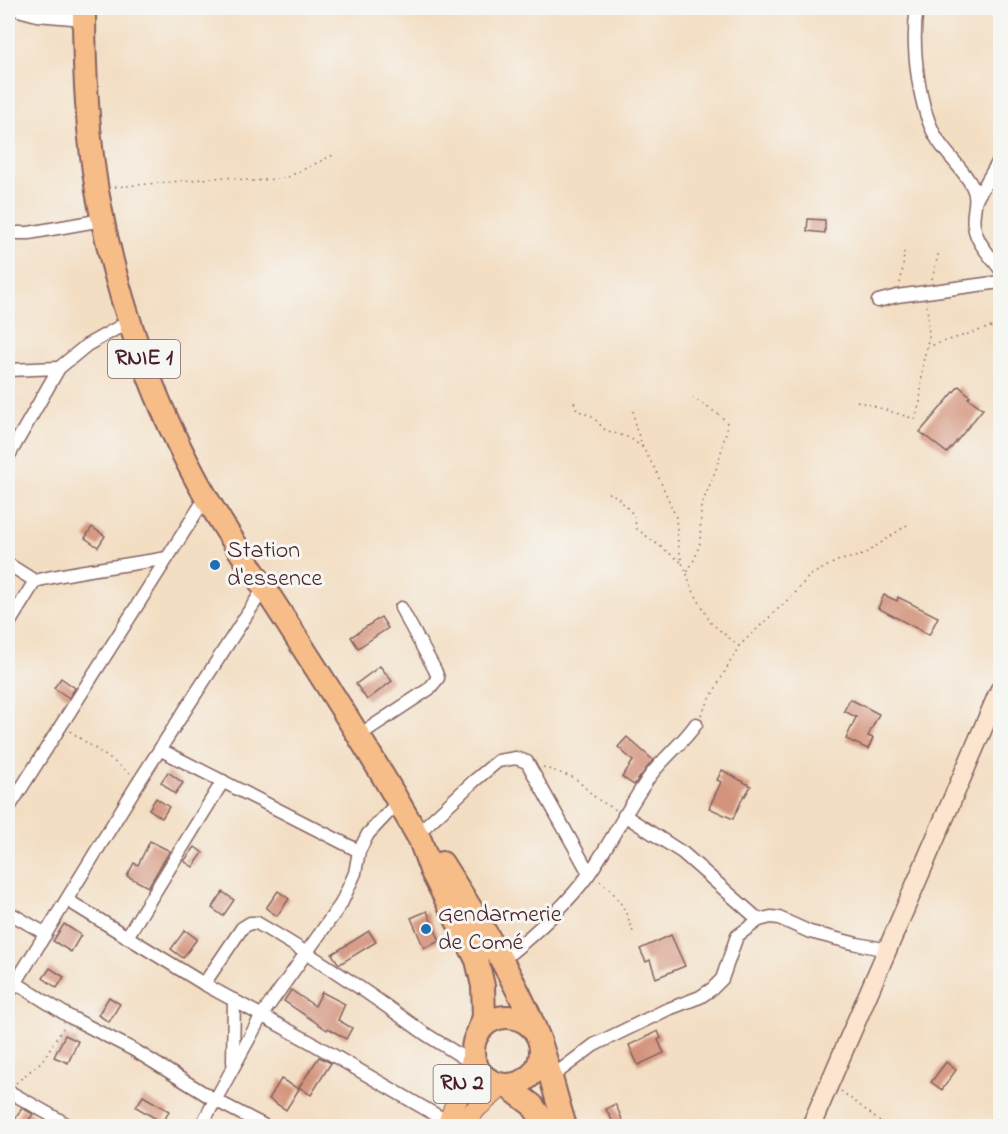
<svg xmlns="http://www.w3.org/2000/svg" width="1008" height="1134" font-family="'Indie Flower',sans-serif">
<rect width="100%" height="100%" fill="#f6f6f2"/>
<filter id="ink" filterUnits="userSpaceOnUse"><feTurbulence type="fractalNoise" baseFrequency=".0167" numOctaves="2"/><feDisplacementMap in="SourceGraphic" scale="12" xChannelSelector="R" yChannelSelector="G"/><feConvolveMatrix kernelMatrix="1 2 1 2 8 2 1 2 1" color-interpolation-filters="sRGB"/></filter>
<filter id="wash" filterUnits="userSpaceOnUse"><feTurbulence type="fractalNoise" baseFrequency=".008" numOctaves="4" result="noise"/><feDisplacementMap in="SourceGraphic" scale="24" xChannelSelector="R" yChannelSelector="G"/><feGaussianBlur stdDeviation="1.35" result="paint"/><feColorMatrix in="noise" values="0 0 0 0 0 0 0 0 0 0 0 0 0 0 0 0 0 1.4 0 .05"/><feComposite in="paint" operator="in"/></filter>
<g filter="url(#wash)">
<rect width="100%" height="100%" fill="#f3dec3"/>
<g id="blocks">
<g fill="#d3937c">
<polygon points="808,219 825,220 825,233 807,231"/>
<polygon points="959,386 970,396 968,398 983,409 947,453 920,432"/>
<polygon points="92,527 105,536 98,547 85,538"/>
<polygon points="884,595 897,601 898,597 938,617 929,635 878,608"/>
<polygon points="381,617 388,628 358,648 351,637"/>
<polygon points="380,666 392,681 367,700 356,684"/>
<polygon points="61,678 75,688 69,698 54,688"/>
<polygon points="850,699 879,714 868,736 873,738 868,749 846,739 856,717 844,711"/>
<polygon points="627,737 653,760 634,785 622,777 633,761 618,747"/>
<polygon points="722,770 751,786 745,796 744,795 733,819 709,808 721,782 717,780"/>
<polygon points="168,772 183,783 175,794 161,782"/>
<polygon points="156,798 169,807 162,818 149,809"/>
<polygon points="150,841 170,851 148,887 127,876 134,863 138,865"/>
<polygon points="195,847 203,853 193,867 184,861"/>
<polygon points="278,891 289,899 277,916 266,908"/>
<polygon points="223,892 234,900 223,916 212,908"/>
<polygon points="427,911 440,941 424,948 411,918"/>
<polygon points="64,924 81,935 71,952 53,941"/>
<polygon points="185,930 197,939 183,958 171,949"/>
<polygon points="369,931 376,942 340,964 338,963 332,954"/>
<polygon points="671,935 685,966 656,978 650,960 646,962 640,949"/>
<polygon points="50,968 64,977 57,988 43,978"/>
<polygon points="291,990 315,1006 322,992 345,1004 338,1020 352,1028 346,1039 328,1028 327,1030 284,1001"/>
<polygon points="109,997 120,1004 109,1022 98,1015"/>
<polygon points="658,1031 661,1038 658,1040 664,1053 638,1065 629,1045"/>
<polygon points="65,1035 78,1041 68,1063 54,1057"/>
<polygon points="319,1057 331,1063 311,1095 299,1087"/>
<polygon points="946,1062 956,1070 942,1090 931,1082"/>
<polygon points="281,1079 299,1089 286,1110 269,1099"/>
<polygon points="143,1096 169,1111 163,1123 136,1107"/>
<polygon points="615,1104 620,1114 624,1126 615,1126 606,1109"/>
<polygon points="22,1108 33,1114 25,1126 11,1126"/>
</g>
</g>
</g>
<g filter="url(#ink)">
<use href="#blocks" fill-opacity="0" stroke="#856260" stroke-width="1.5"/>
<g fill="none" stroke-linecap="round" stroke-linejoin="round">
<g stroke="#856260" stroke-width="15">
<g id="street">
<polyline points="11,8 37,15 84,19"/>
<path d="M917,8C911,45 918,110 939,142C949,157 964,170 972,186C980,200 971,212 974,226C977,244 990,255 1000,269"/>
<polyline points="977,198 1000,159"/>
<polyline points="8,233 29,233 102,220"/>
<polyline points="878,301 897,296 1000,282"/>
<polyline points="8,370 59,368"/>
<polyline points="8,457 59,368 87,345 130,321"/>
<polyline points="8,564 35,581"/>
<path d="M8,625L35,581C78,570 123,566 167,558"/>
<polyline points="358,736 429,689 438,678 435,670 401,608"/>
<polyline points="161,750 359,851"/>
<polyline points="8,809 206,497"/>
<polyline points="624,815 683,853 759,920"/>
<polyline points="417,834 474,781 498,761 516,758 527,762 589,873"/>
<polyline points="67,900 204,984 312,1043 448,1122"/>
<polyline points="8,912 46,934"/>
<polyline points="127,937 223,781"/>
<path d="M501,961C532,936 566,906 589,874C611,842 628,807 650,776C664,757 683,743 696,724"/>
<polyline points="16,983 70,1017 134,1050 215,1100 265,1126"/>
<path d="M204,984L242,928L250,923H257C316,957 369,993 424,1033C439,1043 456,1052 471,1063"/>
<polyline points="8,995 140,780 264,588"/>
<polyline points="233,1062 234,1000"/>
<polyline points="550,1078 594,1045 666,1010 700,997 712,989 722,979 737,936 759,920 771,917 779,918 810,932 857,944 889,950"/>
<polyline points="8,1091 70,1126"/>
<polyline points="201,1126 262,1015 341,904 355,873 359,851 368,834 399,801"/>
</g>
</g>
<g stroke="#856260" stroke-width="21">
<polyline id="secondary" points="811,1126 1000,689"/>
</g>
<g stroke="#856260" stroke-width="22">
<g id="primary">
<polyline points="447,1126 471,1063 475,1041"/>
<path d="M465,1126C474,1105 487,1101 503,1085"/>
</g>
</g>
<g stroke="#856260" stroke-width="26">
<g id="highway">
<path d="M84,8C84,68 87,131 97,191C115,295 154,406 206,497C228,535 254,572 278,609C327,685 376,761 420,840L431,870L477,960L483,986L484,1017L477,1035"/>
<path d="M442,863C477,918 516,978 539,1039C549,1067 556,1098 565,1126"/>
<circle cx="507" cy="1051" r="34"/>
<polyline points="507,1086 532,1105 547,1126"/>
</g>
</g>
<g stroke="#856260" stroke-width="1.5" stroke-dasharray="1.5 4.5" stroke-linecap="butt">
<polyline points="115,187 225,177 253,181 286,178 333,155"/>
<polyline points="932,279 939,251"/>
<polyline points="900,283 903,268 904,252"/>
<polyline points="927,347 1000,324"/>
<polyline points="857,401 915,419 920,402 923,362 929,336 927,304"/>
<polyline points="574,402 577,410 593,417 605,430 630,438 643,448 655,469 676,517 678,543 682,563 687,573 695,558 700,543 701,507 718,464 728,424 721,416 693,398"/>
<polyline points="633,411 635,426 643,447"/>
<polyline points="608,493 616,496 633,514 637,529 681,562"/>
<polyline points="687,574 690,585 711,623 739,646"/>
<polyline points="701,715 739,646 796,592 809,576 837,561 863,555 910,523"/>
<polyline points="70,731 130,773"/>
<polyline points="543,767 575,778 597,799 616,810"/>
<path d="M600,881C620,897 626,910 634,935"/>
<polyline points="16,1083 42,1061 63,1028"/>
<polyline points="841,1091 871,1114 884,1126"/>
<polyline points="983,1126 1000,1107"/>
</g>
<use href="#street" stroke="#fff" stroke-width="12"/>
<use href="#secondary" stroke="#fce5cf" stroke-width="18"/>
<use href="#primary" stroke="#f7bd88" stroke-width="20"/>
<use href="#highway" stroke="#f7bd88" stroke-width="22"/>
</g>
</g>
<g fill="#1f6fb2" stroke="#f6f6f2" stroke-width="2">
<circle cx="215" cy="565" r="6"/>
<circle cx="426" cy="929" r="6"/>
</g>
<g text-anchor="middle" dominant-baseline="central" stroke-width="6" stroke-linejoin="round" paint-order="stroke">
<g fill="#f6f6f2" stroke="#7e6067" stroke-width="1.5">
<rect x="108" y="340" width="72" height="38" rx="4.5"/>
<rect x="433.5" y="1065" width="57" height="38" rx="4.5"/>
</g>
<g font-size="22" font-weight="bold" fill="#4a1f2b">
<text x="144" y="359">RNIE 1</text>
<text x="462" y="1084">RN 2</text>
</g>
<g font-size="24" fill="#4a1f2b" stroke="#f6f6f2" text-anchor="start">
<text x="227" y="551">Station<tspan x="227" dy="28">d'essence</tspan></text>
<text x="438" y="915">Gendarmerie<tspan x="438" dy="28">de Comé</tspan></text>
</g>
</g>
<rect width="1008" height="1134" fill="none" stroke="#f6f6f2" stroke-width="30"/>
</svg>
